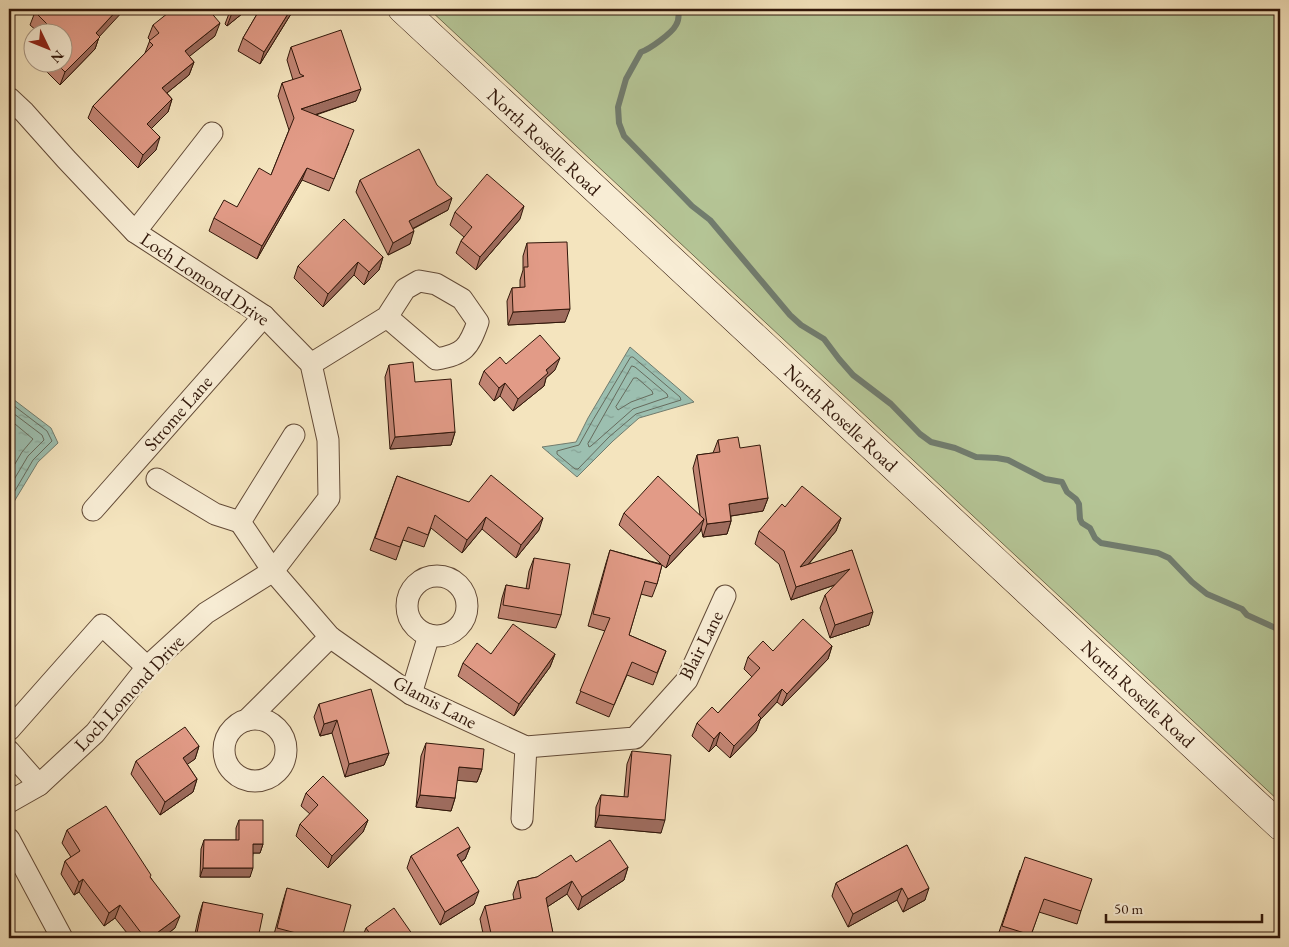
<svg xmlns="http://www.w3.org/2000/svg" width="1289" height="947" font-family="'EB Garamond',serif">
<defs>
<pattern id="water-ripples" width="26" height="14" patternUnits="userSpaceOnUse" patternTransform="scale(1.25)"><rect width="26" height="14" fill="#9cbfb0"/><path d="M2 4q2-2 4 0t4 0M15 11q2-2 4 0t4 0" fill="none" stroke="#87a396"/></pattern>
</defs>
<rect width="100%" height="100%" fill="#f4e4be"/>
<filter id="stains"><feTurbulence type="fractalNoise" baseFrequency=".004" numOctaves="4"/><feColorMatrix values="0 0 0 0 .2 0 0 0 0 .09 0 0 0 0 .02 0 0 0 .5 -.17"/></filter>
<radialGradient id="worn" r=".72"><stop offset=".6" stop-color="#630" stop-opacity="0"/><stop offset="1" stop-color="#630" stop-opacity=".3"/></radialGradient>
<polygon fill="#b5c596" stroke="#736e50" points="429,9 1280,9 1280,802"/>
<g fill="url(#water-ripples)" stroke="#717c6e">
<polygon points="630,347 694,402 639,418 613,441 577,477 542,447 576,442 588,418"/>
<polygon points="9,396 51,428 58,443 38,462 9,510"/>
</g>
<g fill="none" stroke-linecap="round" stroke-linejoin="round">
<g stroke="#666b5d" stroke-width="1">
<polygon points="631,357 633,357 680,397 681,400 636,414 609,437 578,469 575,469 557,454 557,451 579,445 593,420"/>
<polygon points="632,366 635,367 667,394 668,397 633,409 591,446 589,447 588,444"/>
<polygon points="634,378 637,378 652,391 653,394 631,402 618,410 616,407"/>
<polyline points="9,402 47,431 52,441 33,460 9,501"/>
<polyline points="9,410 42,435 44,440 28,456 9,488"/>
<polyline points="9,419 33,439 22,452 9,474"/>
</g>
<path stroke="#717c6e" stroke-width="6" d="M678,9C679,14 679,20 676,25C672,33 650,49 641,52L626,79L618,107L619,123L624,136L692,206L710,220L790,315L801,325L824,339L839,359L853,375L891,404L920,434L931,442L955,448L976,457L997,458L1008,460L1045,479L1062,482L1067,492L1076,499L1079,504L1080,519L1082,523L1090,528L1095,538L1101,543L1158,553L1169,558L1192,582L1207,594L1242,609L1247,615L1280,630"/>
<g stroke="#624a37" stroke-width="23">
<g id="minor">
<polyline points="9,98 24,112 66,159 135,232 264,316 311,364 328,440 329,498 273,571 206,613 147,667 95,733 39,785 9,802"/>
<polyline points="135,232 212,133"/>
<path d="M311,364L387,317L405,289L419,281L436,284L462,299L478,322C469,347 464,355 436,359L387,317"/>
<polyline points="294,435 240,522 273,571 330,637 411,694 526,747 635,738 687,680 725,596"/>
<polyline points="157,479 215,514 240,522"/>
<polyline points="93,510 264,316"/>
<circle cx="437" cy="606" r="30"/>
<polyline points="411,694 429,635"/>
<circle cx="255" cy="750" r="31"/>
<polyline points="247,720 330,637"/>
<polyline points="9,730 102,625 147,667"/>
<polyline points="9,751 39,785"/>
<polyline points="522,819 526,747"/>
<polyline points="9,839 62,938"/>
</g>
</g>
<g stroke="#31170a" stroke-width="29">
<polyline id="secondary" points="402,9 1280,826"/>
</g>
<use href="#minor" stroke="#f8edd5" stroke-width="21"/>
<use href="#secondary" stroke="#f8edd5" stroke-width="28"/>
</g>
<g fill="#c28574" stroke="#31170a">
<polygon points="248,9 227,26 225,24 230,11"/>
<polygon points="260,9 294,9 260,64 238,51 243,38"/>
<polygon points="35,12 99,37 95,49 60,85 37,62 62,62 62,32 38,32 30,25"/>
<polygon points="153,25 215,36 189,56 194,62 189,75 167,93 172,99 168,112 151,128 156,150 138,168 88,118 93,106 145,53 150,40 148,38"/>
<polygon points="32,46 32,58 29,54"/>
<polygon points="291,47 356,101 316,115 349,143 329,191 302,180 257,259 209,231 214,218 237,207 271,175 289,130 278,96 282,83 293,80 287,60"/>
<polygon points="360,180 448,210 413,229 410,244 388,255 356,192"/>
<polygon points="455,212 520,219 476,270 456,253 461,241 464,237 450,225"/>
<polygon points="527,243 565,322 508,325 507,301 512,288 520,288 520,280 523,270 523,256"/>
<polygon points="383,257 379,270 364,285 354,275 323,307 294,278 298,266"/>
<polygon points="506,364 555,370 546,378 544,386 513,411 500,396 494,401 479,384 484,371"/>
<polygon points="389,365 415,382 455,432 451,445 390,449 385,377"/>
<polygon points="718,440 740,448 768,498 763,511 731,516 731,521 727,534 703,537 701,527 700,532 666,568 662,565 657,584 652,597 641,594 629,635 666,651 653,685 627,675 609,717 576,703 605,631 588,626 606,563 610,550 661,564 619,525 624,513 700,515 693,468 697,455 713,453"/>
<polygon points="397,476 539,530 516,558 482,529 462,553 431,528 424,547 403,540 396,560 370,550"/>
<polygon points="785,507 841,518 836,531 808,565 852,550 869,625 830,638 820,608 825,595 835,585 791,600 779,564 755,544 759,531"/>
<polygon points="534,558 561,615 556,628 498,618 502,598 506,585 526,589 529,571"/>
<polygon points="832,646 828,659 782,706 777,702 760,720 756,731 730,758 716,745 709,752 692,736 697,723 718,713 752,677 744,669 748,657 773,651"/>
<polygon points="555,654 550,667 514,716 458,676 463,663"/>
<polygon points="319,704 389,753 384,765 345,777 332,733 320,736 314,717"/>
<polygon points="426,743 482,769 477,782 457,780 455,798 451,811 416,807 421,756"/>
<polygon points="199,746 195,759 187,764 197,779 193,792 160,815 131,774 136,761"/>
<polygon points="632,751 661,833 595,827 596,807 601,795 624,797 627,764"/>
<polygon points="306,793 368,820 363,832 328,868 296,836 300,824 310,814 301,806"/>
<polygon points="239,820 263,844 260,853 253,853 250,877 200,877 201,849 204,840 236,840 236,828"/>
<polygon points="67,830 151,878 175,928 162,938 131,938 115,918 104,926 79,892 74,895 61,874 65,861 71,857 62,843"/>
<polygon points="907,845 925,900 903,912 897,900 848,927 832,896 836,883"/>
<polygon points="470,847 465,859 461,862 474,904 440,925 407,868 411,856"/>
<polygon points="576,862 628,867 624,880 578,910 567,894 547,907 554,938 484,938 480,919 485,906 514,900 513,894 518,881 537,877"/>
<polygon points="1020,870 1081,911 1077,924 1039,912 1030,938 997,938"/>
<polygon points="287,888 342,938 273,938 283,901"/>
<polygon points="203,902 258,938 194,938 199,915"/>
<polygon points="366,928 415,938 362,938"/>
</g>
<g fill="#9e6c5e" stroke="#31170a">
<polygon points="118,9 125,9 99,37 95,49 60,85 65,72 96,33"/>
<polygon points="237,9 248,9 227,26 232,13"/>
<polygon points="291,9 294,9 260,64 264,52"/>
<polygon points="220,23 215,36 180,64 185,51"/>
<polygon points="194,62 189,75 157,101 162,88"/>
<polygon points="361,89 356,101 296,121 301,109"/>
<polygon points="172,99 168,112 143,137 147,124"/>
<polygon points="160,137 156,150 138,168 143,155"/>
<polygon points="307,168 302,180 257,259 262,246"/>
<polygon points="452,198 448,210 404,233 409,221"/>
<polygon points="524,206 520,219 476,270 480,257"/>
<polygon points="414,231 410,244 388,255 393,243"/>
<polygon points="383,257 379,270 364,285 369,272"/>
<polygon points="358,262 354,275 323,307 328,294"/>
<polygon points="570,309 565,322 508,325 513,312"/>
<polygon points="560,358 555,370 546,378 544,386 513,411 518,399 546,370"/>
<polygon points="505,383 500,396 494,401 499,388"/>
<polygon points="455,432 451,445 390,449 395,437"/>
<polygon points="768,498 763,511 724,517 729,504"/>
<polygon points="486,517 482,529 462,553 467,540"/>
<polygon points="543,518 539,530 516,558 521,545"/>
<polygon points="841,518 836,531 795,580 800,567"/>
<polygon points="704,519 700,532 666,568 670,556"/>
<polygon points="731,521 727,534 703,537 707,524"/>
<polygon points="850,569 846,581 791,600 796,587"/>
<polygon points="873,612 869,625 830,638 835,625"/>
<polygon points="832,646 828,659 782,706 787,694"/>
<polygon points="555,654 550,667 514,716 519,704"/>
<polygon points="782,689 777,702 760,720 756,731 730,758 734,746 758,715"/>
<polygon points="337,720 332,733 320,736 324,724"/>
<polygon points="720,732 716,745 709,752 714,739"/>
<polygon points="199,746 195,759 178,771 183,758"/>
<polygon points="389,753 384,765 345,777 349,764"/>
<polygon points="459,767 482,769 477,782 454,780"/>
<polygon points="197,779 193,792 160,815 165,802"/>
<polygon points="420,795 455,798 451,811 416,807"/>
<polygon points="599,815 665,820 661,833 595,827"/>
<polygon points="368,820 363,832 328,868 332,856"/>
<polygon points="253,844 263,844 260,853 250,853"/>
<polygon points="470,847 465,859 452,867 457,855"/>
<polygon points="628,867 624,880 578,910 582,897"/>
<polygon points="203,868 253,868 250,877 200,877"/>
<polygon points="83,879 79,892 74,895 79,882"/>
<polygon points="572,881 567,894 541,911 546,898"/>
<polygon points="902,888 897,900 848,927 853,914"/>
<polygon points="929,888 925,900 903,912 908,899"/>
<polygon points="479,891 474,904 440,925 445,912"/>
<polygon points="120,905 115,918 104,926 109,913"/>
<polygon points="180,916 175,928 162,938 150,938"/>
</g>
<g fill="#e29b87" stroke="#31170a">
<polygon points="38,9 118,9 96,33 100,37 65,72 55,62 62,62 62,32 43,32 49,26 35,12"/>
<polygon points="173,9 208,9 220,23 185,51 194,62 162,88 172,99 147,124 160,137 143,155 93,106 153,45 149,41 159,33 153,25"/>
<polygon points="231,9 237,9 232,13 230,11"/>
<polygon points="260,9 291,9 264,52 243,38"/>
<polygon points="341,30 361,89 301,109 354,130 334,179 307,168 262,246 214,218 224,200 237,207 259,168 271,175 294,118 282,83 304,76 300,74 291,47"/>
<polygon points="419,149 437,185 452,198 409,221 414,231 393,243 360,180"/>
<polygon points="487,174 524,206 480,257 461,241 472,227 455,212"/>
<polygon points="344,219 383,257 369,272 358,262 328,294 298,266"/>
<polygon points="567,242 570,309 513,312 512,288 525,287 524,267 528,267 527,243"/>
<polygon points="540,335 560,358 546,370 548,373 518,399 505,383 499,388 484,371 500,357 506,364"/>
<polygon points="413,362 415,382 451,379 455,432 395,437 389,365"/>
<polygon points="738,437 740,448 760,445 768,498 729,504 731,521 707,524 697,455 720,452 718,440"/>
<polygon points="491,475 543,518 521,545 486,517 467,540 435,515 428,535 408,527 400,547 375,538 397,476 469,502"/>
<polygon points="658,476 704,519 670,556 624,513"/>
<polygon points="802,486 841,518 800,567 852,550 873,612 835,625 825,595 850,569 796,587 784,551 759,531 782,504 785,507"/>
<polygon points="610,550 662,565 657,584 645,581 629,635 666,651 657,673 632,662 614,705 580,691 610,618 593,614"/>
<polygon points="534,558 570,564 561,615 503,605 506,585 529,589"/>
<polygon points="803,619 832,646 787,694 782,689 758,715 761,718 734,746 720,732 714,739 697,723 712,707 718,713 760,668 748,657 763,641 773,651"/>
<polygon points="513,624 555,654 519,704 463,663 477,643 491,654"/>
<polygon points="371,689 389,753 349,764 337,720 324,724 319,704"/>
<polygon points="185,727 199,746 183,758 197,779 165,802 136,761"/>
<polygon points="426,743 484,749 482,769 459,767 455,798 420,795"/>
<polygon points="632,751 671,755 665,820 599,815 601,795 628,797"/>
<polygon points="323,776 368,820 332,856 300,824 318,805 306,793"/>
<polygon points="106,806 151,875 150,877 180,916 150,938 145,938 120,905 109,913 83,879 79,882 65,861 80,851 67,830"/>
<polygon points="239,820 263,820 263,844 253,844 253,868 203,868 204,840 239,840"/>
<polygon points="458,827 470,847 457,855 479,891 445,912 411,856"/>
<polygon points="610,840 628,867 582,897 572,881 546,898 554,938 492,938 485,906 521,898 518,881 537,877 571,855 576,862"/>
<polygon points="907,845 929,888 908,899 902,888 853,914 836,883"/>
<polygon points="1025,857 1092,879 1081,911 1044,899 1031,935 1002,926"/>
<polygon points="287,888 351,905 342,938 315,938 277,928"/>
<polygon points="203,902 263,914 258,938 196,938"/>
<polygon points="394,908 415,938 373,938 366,928"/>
</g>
<g text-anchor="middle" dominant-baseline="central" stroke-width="5" stroke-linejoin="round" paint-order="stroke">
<g font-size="19" fill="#31170a" stroke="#f8edd5">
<text transform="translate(544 142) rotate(43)">North Roselle Road</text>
<text transform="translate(205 279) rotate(34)">Loch Lomond Drive</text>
<text transform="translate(178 413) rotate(-49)">Strome Lane</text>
<text transform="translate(841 418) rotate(43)">North Roselle Road</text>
<text transform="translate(701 645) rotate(-63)">Blair Lane</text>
<text transform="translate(129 693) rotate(-47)">Loch Lomond Drive</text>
<text transform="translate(1138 694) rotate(43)">North Roselle Road</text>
<text transform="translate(435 702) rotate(28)">Glamis Lane</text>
</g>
</g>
<rect width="1289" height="947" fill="none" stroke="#f4e4be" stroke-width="30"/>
<rect x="10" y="10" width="1269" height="927" fill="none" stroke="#31170a" stroke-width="2.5"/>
<rect x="15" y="15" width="1259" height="917" fill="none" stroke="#31170a"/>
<g transform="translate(48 48) rotate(133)"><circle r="24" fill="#f8edd5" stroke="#a89784"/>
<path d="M0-4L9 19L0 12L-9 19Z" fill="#8f2418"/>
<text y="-8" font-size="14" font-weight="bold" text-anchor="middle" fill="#31170a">N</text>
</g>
<path d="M1106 914v8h156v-8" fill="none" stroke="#31170a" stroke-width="2.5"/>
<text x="1114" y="914" font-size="15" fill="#31170a" stroke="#f8edd5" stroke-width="4" paint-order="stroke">50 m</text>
<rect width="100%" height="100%" filter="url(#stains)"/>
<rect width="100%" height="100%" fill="url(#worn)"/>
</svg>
